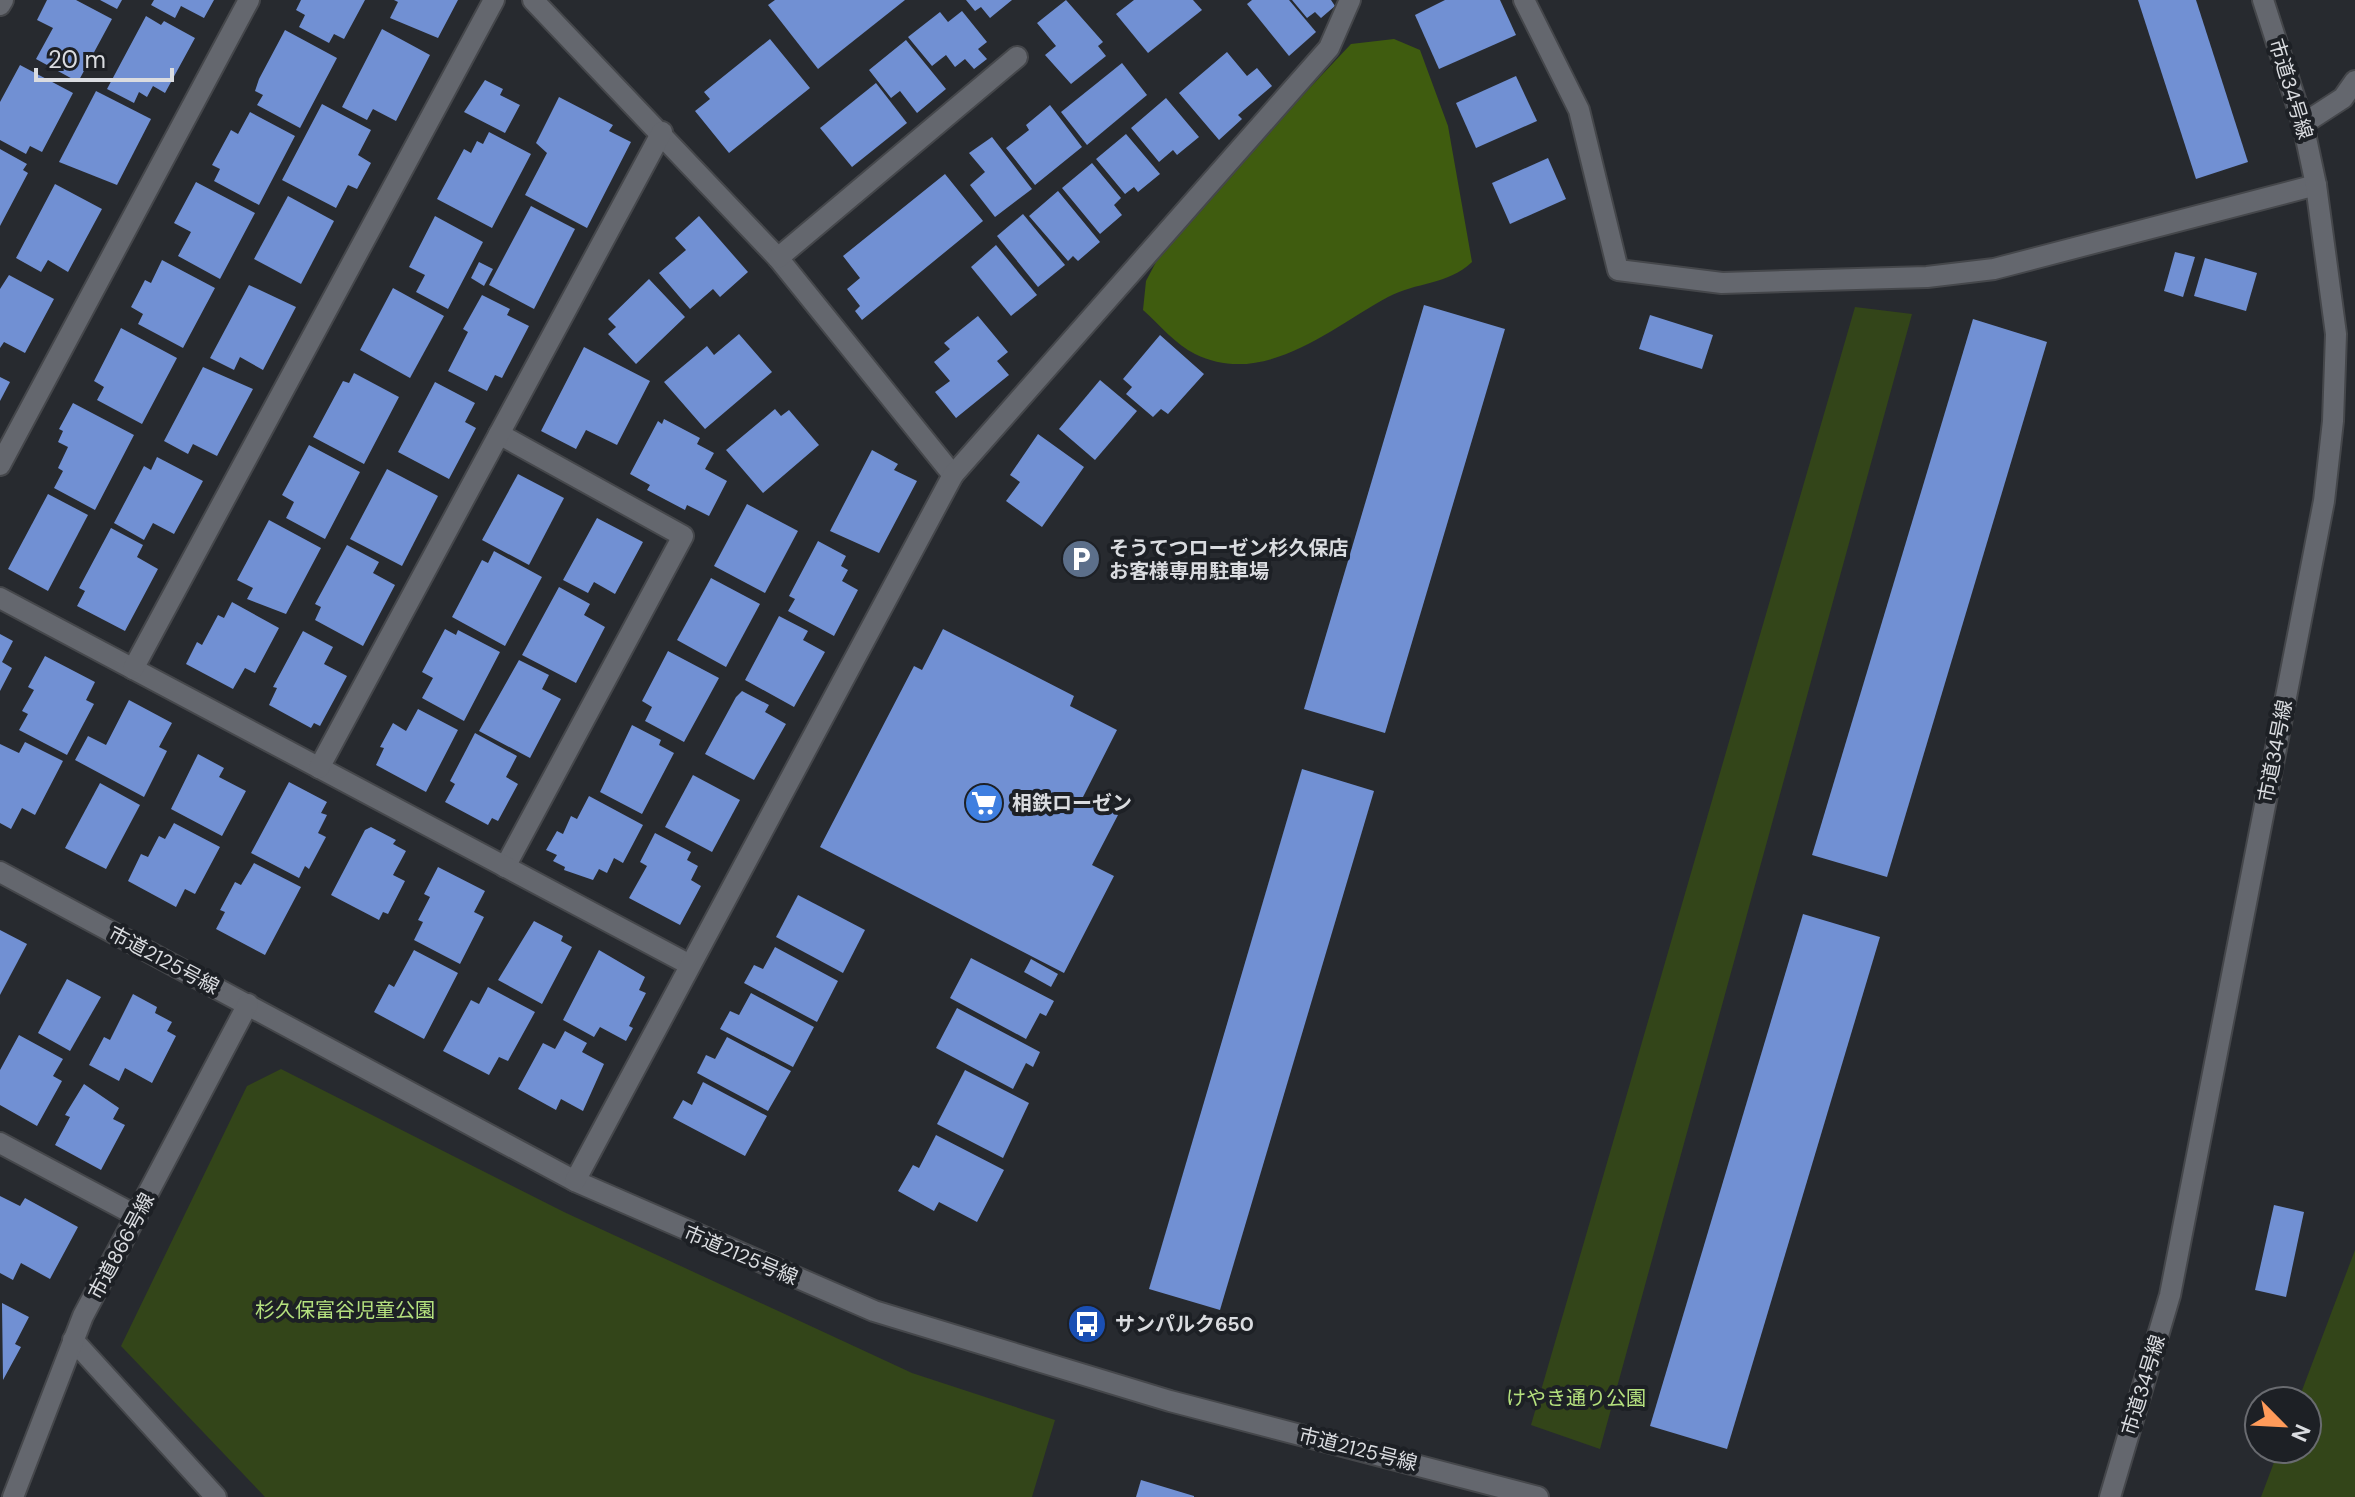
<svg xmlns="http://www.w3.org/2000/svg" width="2355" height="1497" font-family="'DM Sans','Noto Sans JP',sans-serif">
<rect width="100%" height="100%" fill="#272a2f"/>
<g fill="#334519">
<polygon points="1855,307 1912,314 1600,1449 1531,1425"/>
<polygon points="281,1069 564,1212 912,1373 1055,1420 1032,1497 265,1497 121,1346 247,1086"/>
<polygon points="2355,1250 2355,1497 2261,1497 2279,1449 2307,1449 2307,1401 2298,1401"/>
</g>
<path fill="#3f5c0f" d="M1394,39L1420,50L1448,126L1472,262C1448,285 1416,282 1388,297C1331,328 1264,388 1195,354C1176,345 1159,324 1143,310L1146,281L1156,262L1220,183L1351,44Z"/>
<g fill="#7190d3">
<polygon points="47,0 76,0 112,19 78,82 36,59 53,28 37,20"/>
<polygon points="100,0 122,0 117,9"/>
<polygon points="154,0 214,0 204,18 181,6 175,18 151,5"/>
<polygon points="301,0 365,0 344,39 334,34 329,43 299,27 305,15 296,10"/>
<polygon points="394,0 458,0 438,38 390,18 398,2"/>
<polygon points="775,0 905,0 818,69 768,5"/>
<polygon points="966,0 1012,0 990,18 981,7 975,11"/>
<polygon points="1066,0 1103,42 1098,46 1106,56 1071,84 1045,55 1056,46 1037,23"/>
<polygon points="1134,0 1193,0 1202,10 1148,53 1116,14"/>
<polygon points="1252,0 1289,0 1316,32 1289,56 1247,4"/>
<polygon points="1292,0 1331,0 1335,6 1321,18 1315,12 1307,18"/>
<polygon points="1445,0 1500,0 1516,35 1439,69 1415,15"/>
<polygon points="2138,0 2196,0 2248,162 2196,179"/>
<polygon points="962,11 987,42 978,49 987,59 974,69 965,59 955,67 946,55 932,66 908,37 940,12 948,22"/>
<polygon points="146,16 161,25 164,21 195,38 165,93 153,86 147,97 139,92 134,103 107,89"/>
<polygon points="382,29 430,55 396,121 373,109 367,120 342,107"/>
<polygon points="285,30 337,58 300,128 257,105 263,95 255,91 259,79"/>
<polygon points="770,39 810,88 729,153 695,111 710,99 704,92"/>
<polygon points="906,40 946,89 917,113 900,91 891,98 869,70"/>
<polygon points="1227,52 1247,76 1257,68 1272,86 1238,115 1242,119 1219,140 1179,93"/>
<polygon points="1122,63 1147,95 1087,145 1061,112"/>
<polygon points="20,65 73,93 42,152 30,146 26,154 0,140 0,102"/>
<polygon points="1516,76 1537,121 1476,148 1456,103"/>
<polygon points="485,80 503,89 500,95 520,105 505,133 464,112"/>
<polygon points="876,83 907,123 852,167 820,128"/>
<polygon points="96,91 151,119 117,185 59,162"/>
<polygon points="559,97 613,125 609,131 631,142 587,228 525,195 547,153 536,143"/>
<polygon points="1166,98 1199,137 1177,155 1173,150 1159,162 1131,128"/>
<polygon points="322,104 371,130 358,155 371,163 357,189 348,185 336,208 282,180"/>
<polygon points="1050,105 1082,147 1035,185 1006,148 1029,130 1026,125"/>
<polygon points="250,112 295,136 259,205 214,181 220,169 212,165 231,130 238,134"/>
<polygon points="489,132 531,154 492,228 437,199 464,149 471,153 477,141 483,144"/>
<polygon points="1126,134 1160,174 1138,192 1134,187 1125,194 1096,159"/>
<polygon points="992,137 1032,189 995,217 970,185 985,172 969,153"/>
<polygon points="0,149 27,164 23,170 28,173 0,226"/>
<polygon points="1548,158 1566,199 1510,224 1492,183"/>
<polygon points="1092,163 1121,198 1114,205 1122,215 1100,234 1062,188"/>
<polygon points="945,174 983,221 862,320 855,311 860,306 847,289 860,278 843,256"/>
<polygon points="196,182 255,213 220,279 178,256 191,232 174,223"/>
<polygon points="55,184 102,209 68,272 48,260 41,272 16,258"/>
<polygon points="1058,191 1100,242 1078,261 1073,256 1068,261 1029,216"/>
<polygon points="288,196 334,221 301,284 254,259"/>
<polygon points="531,206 575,229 534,309 489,285"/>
<polygon points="1023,214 1065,265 1038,287 997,236"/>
<polygon points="435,216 483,242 448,309 416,292 425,275 409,267"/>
<polygon points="699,216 748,272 720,297 713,289 690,309 659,273 686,250 675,238"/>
<polygon points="996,245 1037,295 1011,316 971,267"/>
<polygon points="2175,252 2195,257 2183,297 2164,291"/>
<polygon points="2205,258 2257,273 2246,311 2194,296"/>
<polygon points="162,260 215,288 183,348 138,324 143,314 131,307 145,280 151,283"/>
<polygon points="479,262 493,269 484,286 471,278"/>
<polygon points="9,275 54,299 25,353 4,342 0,348 0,289"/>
<polygon points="649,279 685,317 636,364 608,334 616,327 608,319"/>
<polygon points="249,285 296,307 263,370 240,357 234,370 210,358"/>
<polygon points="393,288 444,316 410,378 360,350"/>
<polygon points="482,295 510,309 507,315 529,326 502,378 495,375 487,391 448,371 468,332 463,329"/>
<polygon points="1424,305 1505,329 1385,733 1304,709"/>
<polygon points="1650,315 1713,335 1702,369 1639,349"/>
<polygon points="978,316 1008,352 997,361 1009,375 956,418 935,392 950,381 934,362 950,349 944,343"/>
<polygon points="1973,319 2047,342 1887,877 1812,855"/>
<polygon points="121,328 177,358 142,424 97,400 104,387 94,381"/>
<polygon points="739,334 772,372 705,429 664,382 707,346 714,355"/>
<polygon points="1160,335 1204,374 1168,414 1161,409 1153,417 1126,394 1132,387 1123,379"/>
<polygon points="584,347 650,381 617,445 586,430 576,449 541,431"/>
<polygon points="203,367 253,389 217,456 193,444 188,454 164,441"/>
<polygon points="354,373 399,397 364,464 313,437 343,381 349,383"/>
<polygon points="0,377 10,382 0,401"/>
<polygon points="1100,380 1137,411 1095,460 1059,429"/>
<polygon points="435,382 475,403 465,422 476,428 449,479 398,452"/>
<polygon points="73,403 134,435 95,510 54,488 63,471 58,468 68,447 58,442 63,431 59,429"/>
<polygon points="775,409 781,416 789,410 819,445 763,493 726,450"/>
<polygon points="664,419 700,438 697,444 714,453 705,469 727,481 709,516 687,505 685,510 647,490 650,485 630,474 658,421 662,424"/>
<polygon points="1038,434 1084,467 1042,527 1006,501 1020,482 1010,475"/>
<polygon points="309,445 360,472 325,539 286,518 294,502 282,495"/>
<polygon points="872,450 898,464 894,470 917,481 879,553 830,531"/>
<polygon points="157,457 203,481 174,534 153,523 144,540 114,523 144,466 151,470"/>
<polygon points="387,469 438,496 402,566 350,539"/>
<polygon points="518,474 564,498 529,565 482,540"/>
<polygon points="48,494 88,515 48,591 8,569"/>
<polygon points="747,504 798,531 765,593 714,566"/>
<polygon points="597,518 643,542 615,594 594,582 588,593 563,580"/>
<polygon points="269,520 321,548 286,614 247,599 253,588 237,580"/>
<polygon points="111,528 143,545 137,557 158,569 125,631 77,606 85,591 79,588"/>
<polygon points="818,541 846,556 841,566 848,570 842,581 858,590 834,636 788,611 795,599 789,596"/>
<polygon points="347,545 379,562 373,573 395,585 363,646 315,620 321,607 315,604"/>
<polygon points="494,551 542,577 505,646 452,617 482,560 488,563"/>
<polygon points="711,578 760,604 726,667 677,640"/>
<polygon points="559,587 590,604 584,615 605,627 576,683 522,655"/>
<polygon points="232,602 279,628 255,673 245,668 233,689 186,664 197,642 202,645 218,615 224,618"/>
<polygon points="779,616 808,631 803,640 825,652 794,707 745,680"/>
<polygon points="445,629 456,635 458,630 500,652 464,721 422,698 433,678 422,672"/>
<polygon points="943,629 1074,696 1070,706 1117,730 1083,797 1118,815 1092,865 1114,876 1064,973 820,847 914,666 922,670"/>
<polygon points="303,631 333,647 324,664 347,676 320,726 314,723 311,728 269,705 277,688 273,687"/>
<polygon points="0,634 13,641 2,662 12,668 0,691"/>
<polygon points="668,651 719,678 684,742 645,721 652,707 642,701"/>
<polygon points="45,656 95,682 86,700 94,704 67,755 19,730 28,714 22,711 34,690 28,687"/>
<polygon points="519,660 549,675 542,689 561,699 530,758 479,731"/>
<polygon points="742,691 769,705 765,712 786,724 754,780 705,754 736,697"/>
<polygon points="129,700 172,723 159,747 167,751 144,797 75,760 88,736 106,745"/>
<polygon points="418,709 458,730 426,792 376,765 384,748 380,747 393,723 406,731"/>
<polygon points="632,725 661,740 659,745 674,753 642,814 600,792"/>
<polygon points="475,733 517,756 506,777 518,784 498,821 492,818 488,825 445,802 455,784 450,781"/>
<polygon points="25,742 63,761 35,815 22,808 11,829 0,823 0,744 19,753"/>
<polygon points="198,754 224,768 219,777 246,791 222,836 171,809"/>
<polygon points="1302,769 1374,791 1220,1310 1149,1289"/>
<polygon points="693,775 740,800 712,852 665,827"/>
<polygon points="289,782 327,802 321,813 327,815 318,833 326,837 309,869 305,866 299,878 251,853"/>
<polygon points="100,783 140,805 106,869 65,848"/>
<polygon points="589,796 643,825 623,863 614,858 607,873 599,869 593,880 564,870 565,867 553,861 557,855 546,850 557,831 563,834 571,816 577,819"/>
<polygon points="174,823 220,847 195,894 185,889 176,907 128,881 141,854 148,857 159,836 165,839"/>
<polygon points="371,827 396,840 393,844 406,851 393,875 405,881 388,914 383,912 379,920 331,895 365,830"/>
<polygon points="655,833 691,852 687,860 698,866 691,880 701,886 680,925 629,898 647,866 640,862"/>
<polygon points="254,863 301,887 265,955 216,929 225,912 220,910 235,882 241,885"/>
<polygon points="438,867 485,891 474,912 484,917 460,964 414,940 423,922 418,920 430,897 424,894"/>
<polygon points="798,895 865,930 843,973 776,937"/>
<polygon points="1803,914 1880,937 1727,1449 1650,1426"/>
<polygon points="534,921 563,936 561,941 572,947 542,1004 498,980"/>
<polygon points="0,930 27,944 0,995"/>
<polygon points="775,947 838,981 817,1022 744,983 754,965 763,969"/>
<polygon points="414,950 458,973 424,1039 374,1012 389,984 394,987"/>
<polygon points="599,950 645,977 639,990 646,993 629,1026 633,1028 626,1041 600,1027 594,1037 563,1020"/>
<polygon points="971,958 1054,1001 1046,1016 1040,1013 1026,1039 950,998"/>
<polygon points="1031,959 1058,974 1051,987 1024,972"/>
<polygon points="67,979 101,997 70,1051 38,1033"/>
<polygon points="488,987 535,1012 508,1061 499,1057 489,1075 443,1051 471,1000 479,1004"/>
<polygon points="751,993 814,1027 793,1067 720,1029 730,1011 739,1015"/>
<polygon points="133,994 157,1007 155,1013 172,1022 167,1031 176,1036 152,1083 125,1068 119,1081 89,1065 104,1037 110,1040"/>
<polygon points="957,1008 1040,1052 1033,1067 1026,1063 1013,1089 936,1048"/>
<polygon points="565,1031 587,1043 582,1052 604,1064 583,1111 561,1099 556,1110 518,1089 543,1043 555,1049"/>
<polygon points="19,1035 63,1059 53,1076 62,1081 37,1126 0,1105 0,1070"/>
<polygon points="727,1037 791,1071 768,1111 697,1073 706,1055 715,1059"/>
<polygon points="965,1070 1029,1103 1003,1158 937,1124"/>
<polygon points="703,1082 767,1116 745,1156 673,1118 683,1100 692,1105"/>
<polygon points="84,1084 119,1108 113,1119 125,1125 101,1170 55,1145 70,1117 65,1115"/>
<polygon points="936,1135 1004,1170 977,1222 939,1202 934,1211 898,1191 913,1165 919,1168"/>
<polygon points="0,1196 20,1206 25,1198 78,1227 50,1279 21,1263 13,1280 0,1273"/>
<polygon points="2274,1205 2304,1212 2286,1297 2255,1290"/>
<polygon points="2,1303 29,1317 15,1344 21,1347 3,1380"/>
<polygon points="1141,1480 1194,1496 1194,1497 1136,1497"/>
</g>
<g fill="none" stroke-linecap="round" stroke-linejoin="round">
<g stroke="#45474b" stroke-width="24">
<g id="minor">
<polyline points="533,0 778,258 953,475"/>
<polyline points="1524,0 1579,110 1618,270 1722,283 1927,277 1994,269 2316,185"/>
<polyline points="0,5 3,0"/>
<polyline points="2303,124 2343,98 2355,81"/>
<polyline points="778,258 1017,57"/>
<polyline points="499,434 683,536 505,867"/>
<polyline points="0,465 249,0"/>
<polyline points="0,598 690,965"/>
<polyline points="133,669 494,0"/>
<polyline points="319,768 662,132"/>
<polyline points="0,872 575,1181 874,1311 1170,1401 1538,1497"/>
<polyline points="0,1143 137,1216"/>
<polyline points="575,1181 953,475 1329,48 1350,0"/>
<polyline points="73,1340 216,1497"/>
<polyline points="13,1497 83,1316 248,1004"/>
<polyline points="2110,1497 2170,1295 2324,501 2333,421 2336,334 2316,185 2303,124 2263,0"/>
</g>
</g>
<use href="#minor" stroke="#64676e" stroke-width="20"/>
</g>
<defs>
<g id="parking-disc" transform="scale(2)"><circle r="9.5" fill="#5c6f8a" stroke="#1d2025"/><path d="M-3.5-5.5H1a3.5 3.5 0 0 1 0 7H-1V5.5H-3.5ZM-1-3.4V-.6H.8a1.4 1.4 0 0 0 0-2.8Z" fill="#fff"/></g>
<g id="supermarket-disc" transform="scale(2)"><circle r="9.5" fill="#3f7fe0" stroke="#1d2025"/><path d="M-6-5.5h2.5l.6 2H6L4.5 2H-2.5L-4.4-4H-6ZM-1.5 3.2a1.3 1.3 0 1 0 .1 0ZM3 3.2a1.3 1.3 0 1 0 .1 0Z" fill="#fff"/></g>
<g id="bus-disc" transform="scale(2)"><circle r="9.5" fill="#1a4fb4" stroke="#1d2025"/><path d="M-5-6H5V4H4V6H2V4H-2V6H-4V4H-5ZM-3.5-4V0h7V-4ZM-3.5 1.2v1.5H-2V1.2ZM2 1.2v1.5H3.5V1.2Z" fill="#fff"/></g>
</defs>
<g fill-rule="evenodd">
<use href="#parking-disc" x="1081" y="559"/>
<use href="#supermarket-disc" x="984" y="803"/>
<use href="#bus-disc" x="1087" y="1324"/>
</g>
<g text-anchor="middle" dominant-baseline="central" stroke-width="8" stroke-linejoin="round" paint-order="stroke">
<g font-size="20" fill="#dadce0" stroke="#1d2025">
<text transform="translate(2291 89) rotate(73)">市道34号線</text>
<text transform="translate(2275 751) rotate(-79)">市道34号線</text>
<text transform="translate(164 960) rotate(28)">市道2125号線</text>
<text transform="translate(121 1246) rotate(-62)">市道866号線</text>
<text transform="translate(741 1255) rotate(23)">市道2125号線</text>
<text transform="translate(2143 1385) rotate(-73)">市道34号線</text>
<text transform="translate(1358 1449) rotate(14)">市道2125号線</text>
</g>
<g font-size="20" font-weight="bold" fill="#dadce0" stroke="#1d2025" text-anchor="start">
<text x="1109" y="548">そうてつローゼン杉久保店<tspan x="1109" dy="23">お客様専用駐車場</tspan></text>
<text x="1012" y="803">相鉄ローゼン</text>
<text x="1115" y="1324">サンパルク650</text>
</g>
<g font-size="20" fill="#b5e17e" stroke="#1d2025">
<text x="345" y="1310">杉久保富谷児童公園</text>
<text x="1576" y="1398">けやき通り公園</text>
</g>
</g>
<g transform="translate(2283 1425) rotate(114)"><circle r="38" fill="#1d2025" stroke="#696b70" stroke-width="2"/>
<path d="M0-6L14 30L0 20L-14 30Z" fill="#ff9b5a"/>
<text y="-12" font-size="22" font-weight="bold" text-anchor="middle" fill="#dadce0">N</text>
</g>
<path d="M36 68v12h136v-12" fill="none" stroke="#dadce0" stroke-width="4"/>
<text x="48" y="68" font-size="24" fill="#dadce0" stroke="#1d2025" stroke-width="6" paint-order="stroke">20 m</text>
</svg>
